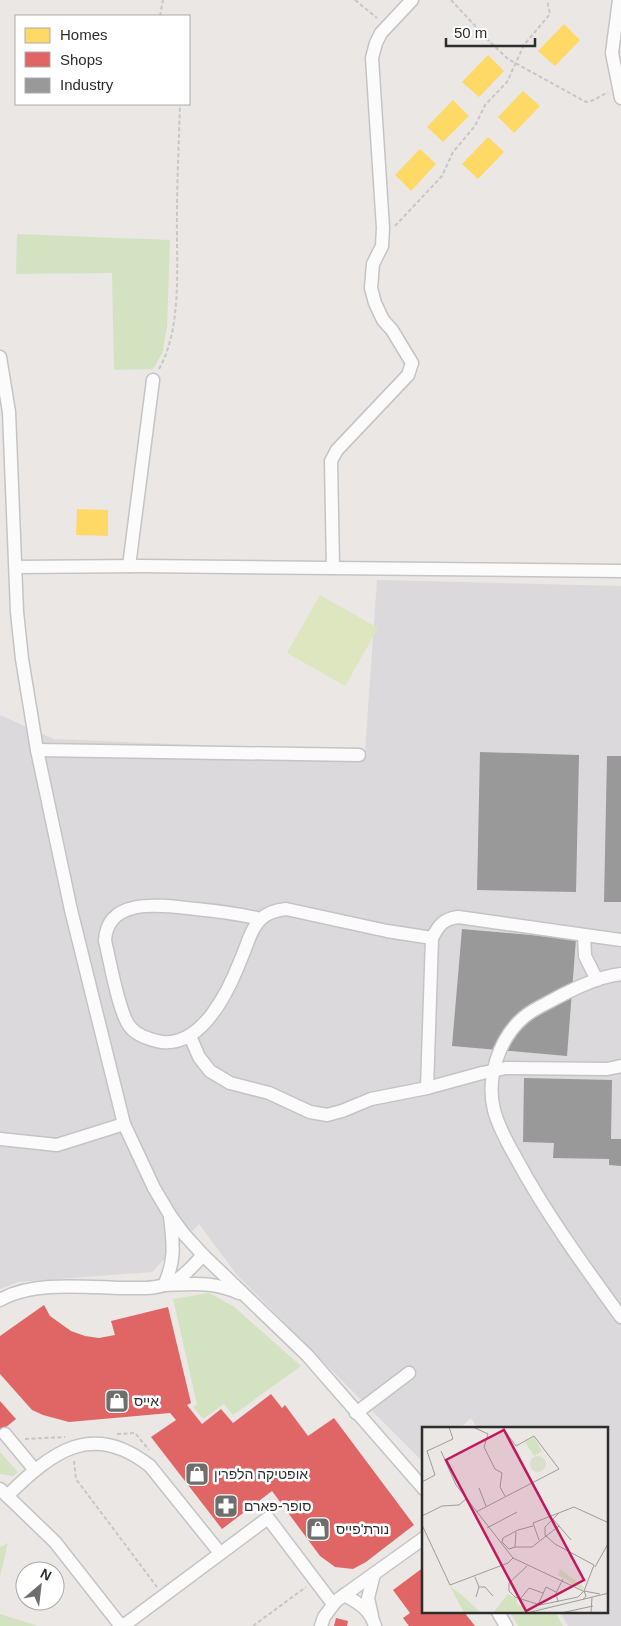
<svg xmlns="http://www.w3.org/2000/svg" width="621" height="1626" font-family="Helvetica,'Noto Sans Hebrew',sans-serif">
<rect width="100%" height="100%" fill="#eae7e5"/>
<polygon fill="#dbd9db" points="377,580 621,586 621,1626 568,1626 560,1612 607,1612 607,1428 477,1428 471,1418 460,1428 424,1428 423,1462 237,1275 199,1224 152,1272 18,1282 0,1289 0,715 54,739 365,752"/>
<g fill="#d3e3c1">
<polygon points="17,234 170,240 167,327 162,354 153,369 114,370 112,273 16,274"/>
<polygon points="209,1293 233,1306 301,1366 233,1415 224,1404 203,1419 193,1407 197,1404 173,1299"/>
<polygon points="0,1452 18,1472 13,1476 0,1474"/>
<polygon points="8,1543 0,1576 0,1547"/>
<polygon points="510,1612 555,1612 563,1626 518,1626"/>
<polygon points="0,1614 38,1626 0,1626"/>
</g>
<polygon fill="#dde6bf" points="320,595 378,628 345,686 287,653"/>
<g fill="#ffd966">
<polygon points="564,24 580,40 555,66 538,51"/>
<polygon points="488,55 504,71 479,97 462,82"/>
<polygon points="523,91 540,106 514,133 498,117"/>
<polygon points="453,100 469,116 443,142 427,127"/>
<polygon points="488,137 504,152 478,179 462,164"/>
<polygon points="420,149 436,164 411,191 395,175"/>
<polygon points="77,509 108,510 108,536 76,535"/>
</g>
<g fill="#e06666">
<polygon points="44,1305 50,1316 71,1331 85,1336 99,1338 115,1335 111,1321 168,1307 191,1403 187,1405 202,1424 221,1409 233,1423 271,1394 282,1408 285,1405 308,1436 334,1418 414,1525 366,1562 353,1569 335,1567 320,1556 272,1491 222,1529 151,1437 176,1420 170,1413 69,1422 43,1415 32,1410 0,1374 0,1336"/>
<polygon points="0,1401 16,1419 0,1432"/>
<polygon points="424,1567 424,1612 464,1612 475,1626 409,1626 403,1618 410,1613 393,1590"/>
<polygon points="336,1618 348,1621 347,1626 334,1626"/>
</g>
<g fill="#999">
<polygon points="480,752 579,755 576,892 477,890"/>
<polygon points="607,756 621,756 621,902 604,902"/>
<polygon points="462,929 576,939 567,1056 452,1046"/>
<polygon points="524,1078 612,1080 611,1139 621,1139 621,1166 609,1165 609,1159 553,1158 554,1143 523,1142"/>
</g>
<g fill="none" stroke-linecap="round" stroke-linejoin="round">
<g stroke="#c5c4c5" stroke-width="15">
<g id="minor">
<polyline points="619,0 612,53 621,98"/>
<polyline points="0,357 9,412 17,612 22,659 37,750 71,910 124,1124 154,1188 170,1215 183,1233 203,1255 307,1355 424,1489"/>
<polyline points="129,566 153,380"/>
<polyline points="16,567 142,566 621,571"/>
<polyline points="333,568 331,461 337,450 408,375 412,363 392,330 383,320 375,303 371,288 373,264 382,246 383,228 372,58 376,43 381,33 412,0"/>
<polyline points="37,750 359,755"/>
<path d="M261,919C239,914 218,911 196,909C166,906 107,895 105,941C110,960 119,1016 131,1028C139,1037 151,1040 162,1042C203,1046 229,990 241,959C247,946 251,927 262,918C269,912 277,910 286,909L387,931L432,938"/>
<polyline points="584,935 585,956 597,980"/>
<path d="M621,974C596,977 569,991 547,1003C539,1007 531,1011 524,1017C499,1038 486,1078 494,1110C498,1126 508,1144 516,1158C546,1214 584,1266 621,1317"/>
<polyline points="190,1036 199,1057 210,1071 230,1083 269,1093 310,1112 327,1115 342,1111 371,1099 427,1088 482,1073 506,1068 607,1069 621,1066"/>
<path d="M427,1088L432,938C439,925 443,919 458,917L621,940"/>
<polyline points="0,1139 57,1145 124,1124"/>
<path d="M170,1216C173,1243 176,1260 164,1285C192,1284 213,1281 239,1293"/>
<path d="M0,1300C33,1281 84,1287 121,1288C141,1288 160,1290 178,1279C187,1273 195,1264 203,1255"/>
<polyline points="356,1413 409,1373"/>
<polyline points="5,1434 34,1469"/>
<polyline points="0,1489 55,1542 117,1621 123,1626"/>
<path d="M7,1496C52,1452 92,1420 150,1466L220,1553"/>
<path d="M344,1595C359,1603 370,1609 375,1626"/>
<polyline points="498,1612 506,1626"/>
<polyline points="372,1616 368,1598 374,1574"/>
<polyline points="123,1626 268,1518 333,1604"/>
<polyline points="321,1626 324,1617 336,1601 424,1538"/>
</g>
</g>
<g stroke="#c7c7c7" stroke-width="2" stroke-dasharray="4 2.5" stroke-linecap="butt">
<polyline points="355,0 377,18"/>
<polyline points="451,0 492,44 508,59 586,102 594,100 608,92"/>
<polyline points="160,16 163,0"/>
<polyline points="395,226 442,176 453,152 475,126 485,105 507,82 524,45 550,14 547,0"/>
<path d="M159,369C183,327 176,262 177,215C177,178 179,141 180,104"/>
<polyline points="117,1434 135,1433 149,1450"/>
<polyline points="25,1439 65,1437"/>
<polyline points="74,1461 76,1479 157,1587"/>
<polyline points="253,1626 306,1587"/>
</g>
<use href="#minor" stroke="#fcfbfb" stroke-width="12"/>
</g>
<defs>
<g id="shop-square" transform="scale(1.25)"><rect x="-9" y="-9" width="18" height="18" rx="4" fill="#6f6e6d" stroke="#fff"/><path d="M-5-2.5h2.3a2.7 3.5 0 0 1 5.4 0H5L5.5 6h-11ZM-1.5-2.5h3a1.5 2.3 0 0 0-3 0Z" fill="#fff"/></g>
<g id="pharmacy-square" transform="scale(1.25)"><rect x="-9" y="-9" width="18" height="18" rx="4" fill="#6f6e6d" stroke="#fff"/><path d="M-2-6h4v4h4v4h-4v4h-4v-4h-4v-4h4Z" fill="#fff"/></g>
</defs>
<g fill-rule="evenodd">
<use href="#shop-square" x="117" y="1401"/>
<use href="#shop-square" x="197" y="1474"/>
<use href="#pharmacy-square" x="226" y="1506"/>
<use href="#shop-square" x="318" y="1529"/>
</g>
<g text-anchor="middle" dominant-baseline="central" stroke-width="5" stroke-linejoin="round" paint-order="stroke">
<g font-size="14" fill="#2d2d2d" stroke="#fff" text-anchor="start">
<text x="134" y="1401">אייס</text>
<text x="214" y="1474">אופטיקה הלפרין</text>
<text x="244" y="1506">סופר-פארם</text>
<text x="336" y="1529">נורת'פייס</text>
</g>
</g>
<g transform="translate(422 1427)">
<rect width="186" height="186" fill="#eae7e5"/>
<path d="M112,10L120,24L112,29L103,15ZM138,142L162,160L161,163L136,148ZM28,159L42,170L59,186H42ZM86,167L96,172L94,176L98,179L101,176L103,183L135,178L99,186H71Z" fill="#d3e3c1"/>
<path d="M108 37a8 8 0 1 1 16 0a8 8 0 1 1-16 0Z" fill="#dadecd"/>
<path fill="none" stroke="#9e9d9b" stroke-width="1" d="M51,0L66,7L62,20L73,42L80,46L78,60L83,69M19,24L34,58L91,131L161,164M0,55L13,48L5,24L31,12L27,0M57,61L64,79M54,85L137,42L112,9L94,19L80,0M0,89L20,79L37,78L45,71M131,92L149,113M0,98L28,158L86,136L91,131M65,101L95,85M94,105L93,120L87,122L80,115L81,111L96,103L111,99M117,113L111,96L152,80L187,96M93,120H110L137,99M105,139L87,156V164L93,170L118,178L156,170L162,164L172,138L133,117L123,108V100L137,86M173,140L187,115M53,150L57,160L54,170M57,160H63L71,169M99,171L107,161L121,166M161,173L164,169L162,164L178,167M136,175L134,166L141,152M116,178L124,160L134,165M105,186L187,166M139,186L171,179M169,186L170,170"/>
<path fill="#c2185b" fill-opacity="0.15" stroke="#c2185b" stroke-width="2.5" d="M82,3L162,153L104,184L24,33Z"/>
<rect width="186" height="186" fill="none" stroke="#2d2d2d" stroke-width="2.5"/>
</g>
<rect x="15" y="15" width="175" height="90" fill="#ffffff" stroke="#ababab"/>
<rect x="25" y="28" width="25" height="15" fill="#ffd966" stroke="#ababab"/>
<text x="60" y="40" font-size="15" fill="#2d2d2d">Homes</text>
<rect x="25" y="52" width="25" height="15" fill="#e06666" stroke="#ababab"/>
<text x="60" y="65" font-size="15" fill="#2d2d2d">Shops</text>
<rect x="25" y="78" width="25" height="15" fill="#999999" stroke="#ababab"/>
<text x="60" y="90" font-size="15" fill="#2d2d2d">Industry</text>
<g transform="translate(40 1586) rotate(28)"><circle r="24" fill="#ffffff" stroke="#ababab"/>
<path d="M0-4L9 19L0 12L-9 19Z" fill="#6f6e6d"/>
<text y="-8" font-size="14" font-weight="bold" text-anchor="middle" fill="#2d2d2d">N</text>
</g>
<path d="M446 38v8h89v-8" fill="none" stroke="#2d2d2d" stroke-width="2.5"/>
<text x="454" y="38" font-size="15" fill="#2d2d2d" stroke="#ffffff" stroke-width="4" paint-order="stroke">50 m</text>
</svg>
